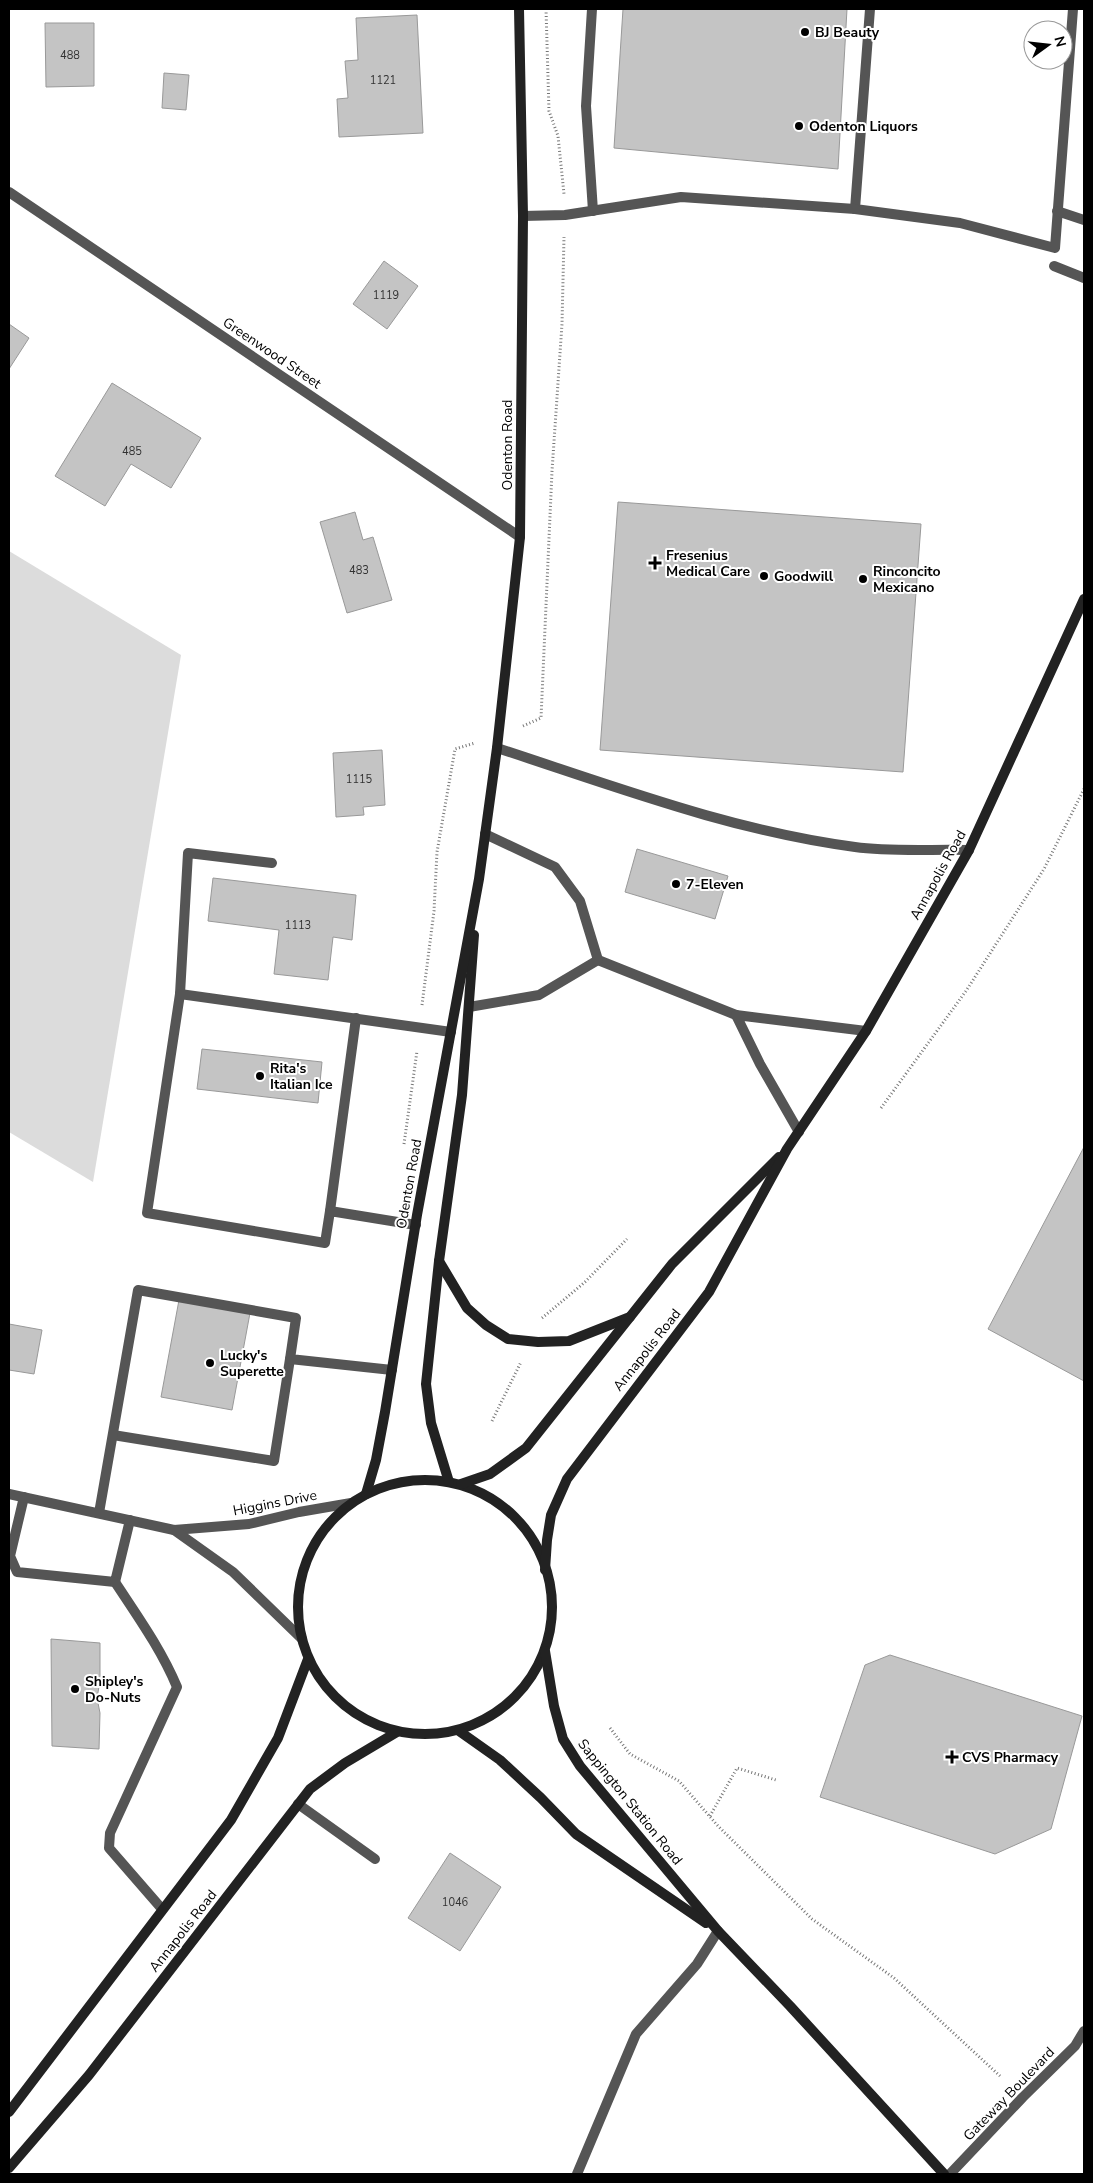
<svg xmlns="http://www.w3.org/2000/svg" width="1093" height="2183" font-family="'Nunito Sans',sans-serif">
<rect width="100%" height="100%" fill="#fff"/>
<polygon fill="#dcdcdc" points="9,551 181,655 93,1182 9,1132"/>
<g fill="#c4c4c4" stroke="#999">
<polygon points="623,9 847,9 838,169 614,148"/>
<polygon points="417,15 423,133 339,137 337,99 348,98 345,61 358,60 356,18"/>
<polygon points="45,23 94,23 94,86 46,87"/>
<polygon points="164,73 189,75 186,110 162,108"/>
<polygon points="384,261 418,286 387,329 353,304"/>
<polygon points="9,324 29,338 9,369"/>
<polygon points="112,383 201,438 171,488 131,464 105,506 55,476"/>
<polygon points="618,502 921,524 903,772 600,750"/>
<polygon points="355,512 363,540 373,537 392,600 347,613 320,522"/>
<polygon points="382,750 385,805 363,807 364,815 336,817 333,753"/>
<polygon points="637,849 728,876 715,919 625,892"/>
<polygon points="213,878 356,895 352,940 333,937 328,980 274,974 279,930 208,921"/>
<polygon points="202,1049 322,1062 318,1103 197,1089"/>
<polygon points="1084,1147 1084,1381 988,1329"/>
<polygon points="179,1300 250,1313 232,1410 161,1397"/>
<polygon points="9,1324 42,1330 34,1374 9,1370"/>
<polygon points="51,1639 100,1643 100,1681 97,1698 100,1713 99,1749 52,1746"/>
<polygon points="890,1655 1082,1716 1051,1829 995,1854 820,1797 865,1665"/>
<polygon points="450,1853 501,1887 460,1951 408,1918"/>
</g>
<g fill="none" stroke-linecap="round" stroke-linejoin="round">
<g stroke="#777" stroke-width="3" stroke-dasharray="1 2.5" stroke-linecap="butt">
<polyline points="546,9 549,111 558,136 564,194"/>
<polyline points="523,726 541,718 552,471 562,324 564,237"/>
<polyline points="422,1005 434,911 437,852 455,749 475,743"/>
<polyline points="881,1108 966,991 1044,869 1084,789"/>
<polyline points="404,1144 417,1051"/>
<polyline points="542,1318 585,1282 627,1239"/>
<polyline points="492,1421 521,1362"/>
<polyline points="610,1728 630,1754 679,1781 718,1826 812,1919 894,1978 1000,2076"/>
<polyline points="710,1816 737,1768 776,1780"/>
</g>
<g stroke="#555" stroke-width="10">
<polyline points="592,9 586,106 593,211"/>
<polyline points="870,9 855,209 960,223 1055,248 1073,9"/>
<polyline points="1057,211 1084,220"/>
<polyline points="523,216 565,215 681,197 855,209"/>
<polyline points="1054,266 1084,278"/>
<path d="M497,748C614,786 732,831 855,847C890,852 933,849 969,850"/>
<polyline points="598,960 736,1015"/>
<polyline points="180,994 188,853 272,863"/>
<polyline points="469,1007 539,995 598,960 580,901 555,867 485,834"/>
<polyline points="799,1132 760,1064 736,1015 866,1031"/>
<polyline points="330,1211 356,1018"/>
<polyline points="416,1225 330,1211 325,1243 147,1213 180,994 451,1032"/>
<polyline points="113,1435 274,1461 290,1359"/>
<polyline points="24,1497 10,1556 17,1572 115,1582 130,1520"/>
<polyline points="99,1513 138,1290 296,1318 290,1359 392,1370"/>
<path d="M115,1582C138,1617 161,1649 177,1687L110,1833L109,1848L162,1909"/>
<polyline points="298,1804 375,1859"/>
<polyline points="577,2174 636,2034 697,1964 718,1931"/>
</g>
<g stroke="#555" stroke-width="10">
<polyline points="9,192 520,537"/>
<polyline points="9,1494 174,1530 249,1524 299,1512 351,1503"/>
<polyline points="174,1530 233,1572 302,1639"/>
<polyline points="950,2174 1023,2097 1075,2046 1084,2031"/>
</g>
<g stroke="#222" stroke-width="10">
<polyline points="439,1261 467,1308 486,1325 508,1339 538,1342 569,1341 630,1317"/>
<circle cx="425" cy="1607" r="127"/>
<polyline points="449,1482 431,1423 426,1384 439,1261 462,1095 474,935"/>
<polyline points="461,1484 490,1474 526,1448 672,1264 779,1157"/>
<polyline points="366,1494 376,1460 385,1412 417,1215 479,879 497,748 520,537 523,216 519,9"/>
<polyline points="545,1570 547,1540 551,1515 567,1479 709,1292 787,1149 866,1031 969,850 1084,599"/>
<polyline points="545,1651 554,1706 563,1739 580,1766 718,1931 790,2006 944,2174"/>
<polyline points="459,1731 500,1760 541,1798 576,1834 706,1923"/>
<polyline points="9,2112 231,1820 278,1738 308,1659"/>
<polyline points="9,2168 89,2075 310,1789 345,1763 397,1732"/>
</g>
</g>
<g fill="#000" stroke="#fff" stroke-width="2">
<circle cx="805" cy="32" r="5"/>
<circle cx="799" cy="126" r="5"/>
<path d="M652.5 555.5h5v5h5v5h-5v5h-5v-5h-5v-5h5z"/>
<circle cx="764" cy="576" r="5"/>
<circle cx="863" cy="579" r="5"/>
<circle cx="676" cy="884" r="5"/>
<circle cx="260" cy="1076" r="5"/>
<circle cx="210" cy="1363" r="5"/>
<circle cx="75" cy="1689" r="5"/>
<path d="M949.5 1749.5h5v5h5v5h-5v5h-5v-5h-5v-5h5z"/>
</g>
<g text-anchor="middle" dominant-baseline="central" stroke-width="4" stroke-linejoin="round" paint-order="stroke">
<g font-size="11" fill="#313131">
<text x="70" y="55">488</text>
<text x="383" y="80">1121</text>
<text x="386" y="295">1119</text>
<text x="132" y="451">485</text>
<text x="359" y="570">483</text>
<text x="359" y="779">1115</text>
<text x="298" y="925">1113</text>
<text x="455" y="1902">1046</text>
</g>
<g font-size="14" font-weight="bold" fill="#000" stroke="#fff" text-anchor="start">
<text x="815" y="32">BJ Beauty</text>
<text x="809" y="126">Odenton Liquors</text>
<text x="666" y="555">Fresenius<tspan x="666" dy="16">Medical Care</tspan></text>
<text x="873" y="571">Rinconcito<tspan x="873" dy="16">Mexicano</tspan></text>
<text x="774" y="576">Goodwill</text>
<text x="686" y="884">7-Eleven</text>
<text x="270" y="1068">Rita's<tspan x="270" dy="16">Italian Ice</tspan></text>
<text x="220" y="1355">Lucky's<tspan x="220" dy="16">Superette</tspan></text>
<text x="85" y="1681">Shipley's<tspan x="85" dy="16">Do-Nuts</tspan></text>
<text x="962" y="1757">CVS Pharmacy</text>
</g>
<g font-size="14" fill="#000" stroke="#fff">
<text transform="translate(272 353) rotate(34)">Greenwood Street</text>
<text transform="translate(507 445) rotate(-90)">Odenton Road</text>
<text transform="translate(938 875) rotate(-61)">Annapolis Road</text>
<text transform="translate(409 1184) rotate(-80)">Odenton Road</text>
<text transform="translate(647 1350) rotate(-52)">Annapolis Road</text>
<text transform="translate(275 1503) rotate(-11)">Higgins Drive</text>
<text transform="translate(630 1802) rotate(51)">Sappington Station Road</text>
<text transform="translate(183 1931) rotate(-52)">Annapolis Road</text>
<text transform="translate(1009 2094) rotate(-46)">Gateway Boulevard</text>
</g>
</g>
<rect width="1093" height="2183" fill="none" stroke="#000000" stroke-width="20"/>
<g transform="translate(1048 45) rotate(75)"><circle r="24" fill="#ffffff" stroke="#999999"/>
<path d="M0-4L9 19L0 12L-9 19Z" fill="#000000"/>
<text y="-8" font-size="14" font-weight="bold" text-anchor="middle" fill="#000000">N</text>
</g>
</svg>
